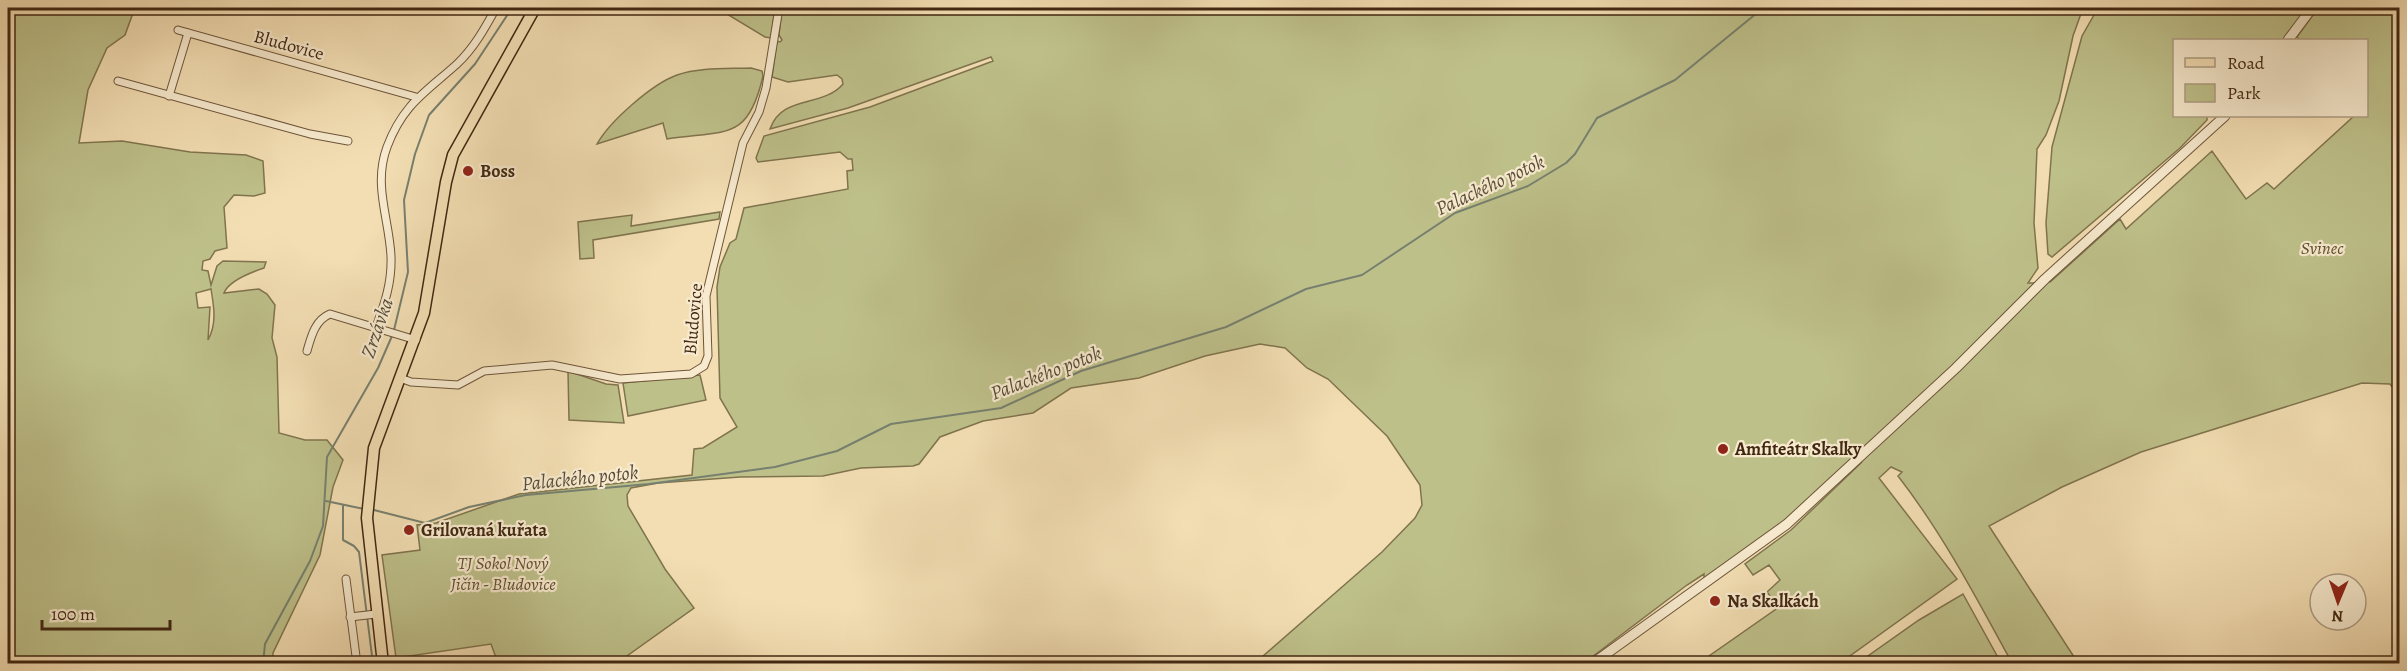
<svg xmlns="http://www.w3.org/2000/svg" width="2407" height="671" font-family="Alegreya,serif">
<rect width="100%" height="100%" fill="#f3deb3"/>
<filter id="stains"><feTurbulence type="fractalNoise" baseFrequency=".00333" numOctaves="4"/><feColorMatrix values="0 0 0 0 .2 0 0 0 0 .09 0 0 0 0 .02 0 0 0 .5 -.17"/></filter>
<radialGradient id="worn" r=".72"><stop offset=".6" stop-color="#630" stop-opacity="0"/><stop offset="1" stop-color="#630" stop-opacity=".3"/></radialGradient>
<g fill="#bec08a" stroke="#80744e" stroke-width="1.5" fill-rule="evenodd">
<path d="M8,8H140L138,12L133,13L125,35L107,48L88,90L79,143L122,141L190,152L246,155L263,161L265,193L254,196L234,195L224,207L227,248L215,251L210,259L203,261L202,270L208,271L211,285L217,266L223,261L266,262L264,268C252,272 229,280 224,293L259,289L267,294L275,305L272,338L277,357L279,433L305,440H327L343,460L333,487L320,555L273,653V663H8ZM211,289C214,307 217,324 208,340L210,307L198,308L196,293Z"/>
<polygon points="717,8 775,8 771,38 765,37"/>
<path d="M782,8H2083L2073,36L2059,101L2046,135L2037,149L2034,223L2038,268L2028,283H2036L2045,279L2050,282L2120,219L2126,229L2212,151L2246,199L2267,183L2274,189L2354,116H2366V40H2300L2297,37L2318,8H2399V396L2390,384L2362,383L2141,452L2062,487L1989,526L2078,663H2012C1977,599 1943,534 1898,476L1902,472L1891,467L1879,478L1957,579L1840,663H1699L1779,607L1767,592L1780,580L1769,565L1753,575L1745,564L1791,530L1862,462L1843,472L1787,524L1704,583V574L1687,585L1584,663H1255L1382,552L1415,518L1422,505L1420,485L1387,436L1328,379L1307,368L1285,348L1260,344L1205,356L1139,378L1071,388L1033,413L983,421L940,437L919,464L913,466L861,468L823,476L740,477L658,483L631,488L627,495L628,506L665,569L694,608L617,663H498L491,644L396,658L382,555L420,550L417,525L436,523L519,494L692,475L694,449L703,448L737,427L720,398L717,287L720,267L730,243L736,239L744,208L848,189L847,171L853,170L852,159H848L840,152L758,162L756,158L764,136L870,107L993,61L991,57L848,108L770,129C782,94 823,108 843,84L842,79L837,75L788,82L772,77L777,41L780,42L782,40L779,35Z"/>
<polygon points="2098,8 2309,8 2284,40 2174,40 2174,116 2207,116 2207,120 2180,148 2052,257 2048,254 2046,223 2052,147 2082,36"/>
<path d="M751,68L762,71L763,76C748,142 726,130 667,139L663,123L597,144C610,121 652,84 677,75C700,67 727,69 751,68Z"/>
<polygon points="720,212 719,219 593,240 594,258 580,259 578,222 632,215 631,226"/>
<polygon points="568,371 606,384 618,385 624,423 569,420"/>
<polygon points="700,375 706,400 628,416 623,383"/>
<polygon points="1963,594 2001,663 1858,663 1919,620"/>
</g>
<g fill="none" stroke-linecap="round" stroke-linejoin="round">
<g stroke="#77806f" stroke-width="2">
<polyline points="394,330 408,272 404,200 415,154 429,115 475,64 512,8"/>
<polyline points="326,501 364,509"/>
<polyline points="343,505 343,540 354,546 359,552 373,664"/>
<polyline points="370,509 425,523 469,507 526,495 649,484 775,467 837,451 891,424 1001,408 1081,371 1226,327 1306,289 1362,275 1455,213 1528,186 1566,163 1575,154 1597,118 1675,80 1763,8"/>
<polyline points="263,664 265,644 310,561 323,526 327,457 378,368 392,336"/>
</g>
<g stroke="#6e553a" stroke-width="9">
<g id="minor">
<polyline points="178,30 416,97"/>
<polyline points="118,81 310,134 348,141"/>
<polyline points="169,96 188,33"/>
<path d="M376,327C385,303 392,282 391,256C389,218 373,185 387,147C403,104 426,92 457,64C474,48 485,28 496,8"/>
<path d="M307,351C311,337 315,320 330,314L416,340"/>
<polyline points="400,378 411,382 458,385 484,371 552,365 620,379 691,374 704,366 708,356 706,296 743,143 759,112 766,88 779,8"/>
<polyline points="346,579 357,664"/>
<polyline points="350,617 376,614"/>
</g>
</g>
<g stroke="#6e553a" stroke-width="11">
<g id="tertiary">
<polyline points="2288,40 2312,8"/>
<polyline points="1592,664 1787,524 1956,368 2045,279 2225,116"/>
</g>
</g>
<g stroke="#412712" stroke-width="13">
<polyline id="primary" points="383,664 367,518 374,448 424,313 446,182 453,155 535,8"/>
</g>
<use href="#minor" stroke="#f7eace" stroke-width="7"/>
<use href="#tertiary" stroke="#f7eace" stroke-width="9"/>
<use href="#primary" stroke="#f3deb3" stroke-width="10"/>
</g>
<g fill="#8f2418" stroke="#f7eace" stroke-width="2">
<circle cx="468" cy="171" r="6"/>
<circle cx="1723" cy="449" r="6"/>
<circle cx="409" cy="530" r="6"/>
<circle cx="1715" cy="601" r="6"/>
</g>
<g text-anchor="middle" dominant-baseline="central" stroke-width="4.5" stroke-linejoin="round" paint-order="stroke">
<g font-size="18" fill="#412712" stroke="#f7eace">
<text transform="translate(289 45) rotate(15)">Bludovice</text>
<text transform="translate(693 319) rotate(-85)">Bludovice</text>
</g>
<g font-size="18" font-weight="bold" fill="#412712" stroke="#f7eace" text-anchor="start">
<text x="480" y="171">Boss</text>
<text x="1735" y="449">Amfiteátr Skalky</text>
<text x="421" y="530">Grilovaná kuřata</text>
<text x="1727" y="601">Na Skalkách</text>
</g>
<g font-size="18" font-style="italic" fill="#604d30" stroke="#f7eace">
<text x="2322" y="248">Svinec</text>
<text x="503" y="563">TJ Sokol Nový<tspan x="503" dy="21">Jičín - Bludovice</tspan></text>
</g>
<g font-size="20" font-style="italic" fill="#584c39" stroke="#f7eace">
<text transform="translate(1490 185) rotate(-25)">Palackého potok</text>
<text transform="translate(377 328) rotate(-71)">Zrzávka</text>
<text transform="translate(1046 373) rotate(-21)">Palackého potok</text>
<text transform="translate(580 478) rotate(-6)">Palackého potok</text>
</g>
</g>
<rect width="2407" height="671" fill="none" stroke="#f3deb3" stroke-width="30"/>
<rect x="9" y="9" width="2389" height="653" fill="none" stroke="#412712" stroke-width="3"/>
<rect x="15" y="15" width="2377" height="641" fill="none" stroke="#412712" stroke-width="1.5"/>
<rect x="2173" y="39" width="195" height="78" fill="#f7eace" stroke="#ae9c83" stroke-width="1.5"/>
<rect x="2185" y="58" width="30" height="9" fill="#f3deb3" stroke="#ae9c83" stroke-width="1.5"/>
<text x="2227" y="69" font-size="18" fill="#412712">Road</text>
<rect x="2185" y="84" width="30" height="18" fill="#bec08a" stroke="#ae9c83" stroke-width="1.5"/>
<text x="2227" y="99" font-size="18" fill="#412712">Park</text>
<g transform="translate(2338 602) rotate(182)"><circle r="28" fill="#f7eace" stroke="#ae9c83" stroke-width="1.5"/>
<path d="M0-4.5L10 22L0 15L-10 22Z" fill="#8f2418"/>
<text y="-9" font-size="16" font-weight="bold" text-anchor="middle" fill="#412712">N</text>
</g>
<path d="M42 620v9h128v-9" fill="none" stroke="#412712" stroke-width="3"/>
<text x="51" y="620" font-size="18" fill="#412712" stroke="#f7eace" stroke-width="4.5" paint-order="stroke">100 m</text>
<rect width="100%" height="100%" filter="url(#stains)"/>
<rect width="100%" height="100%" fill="url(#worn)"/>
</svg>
